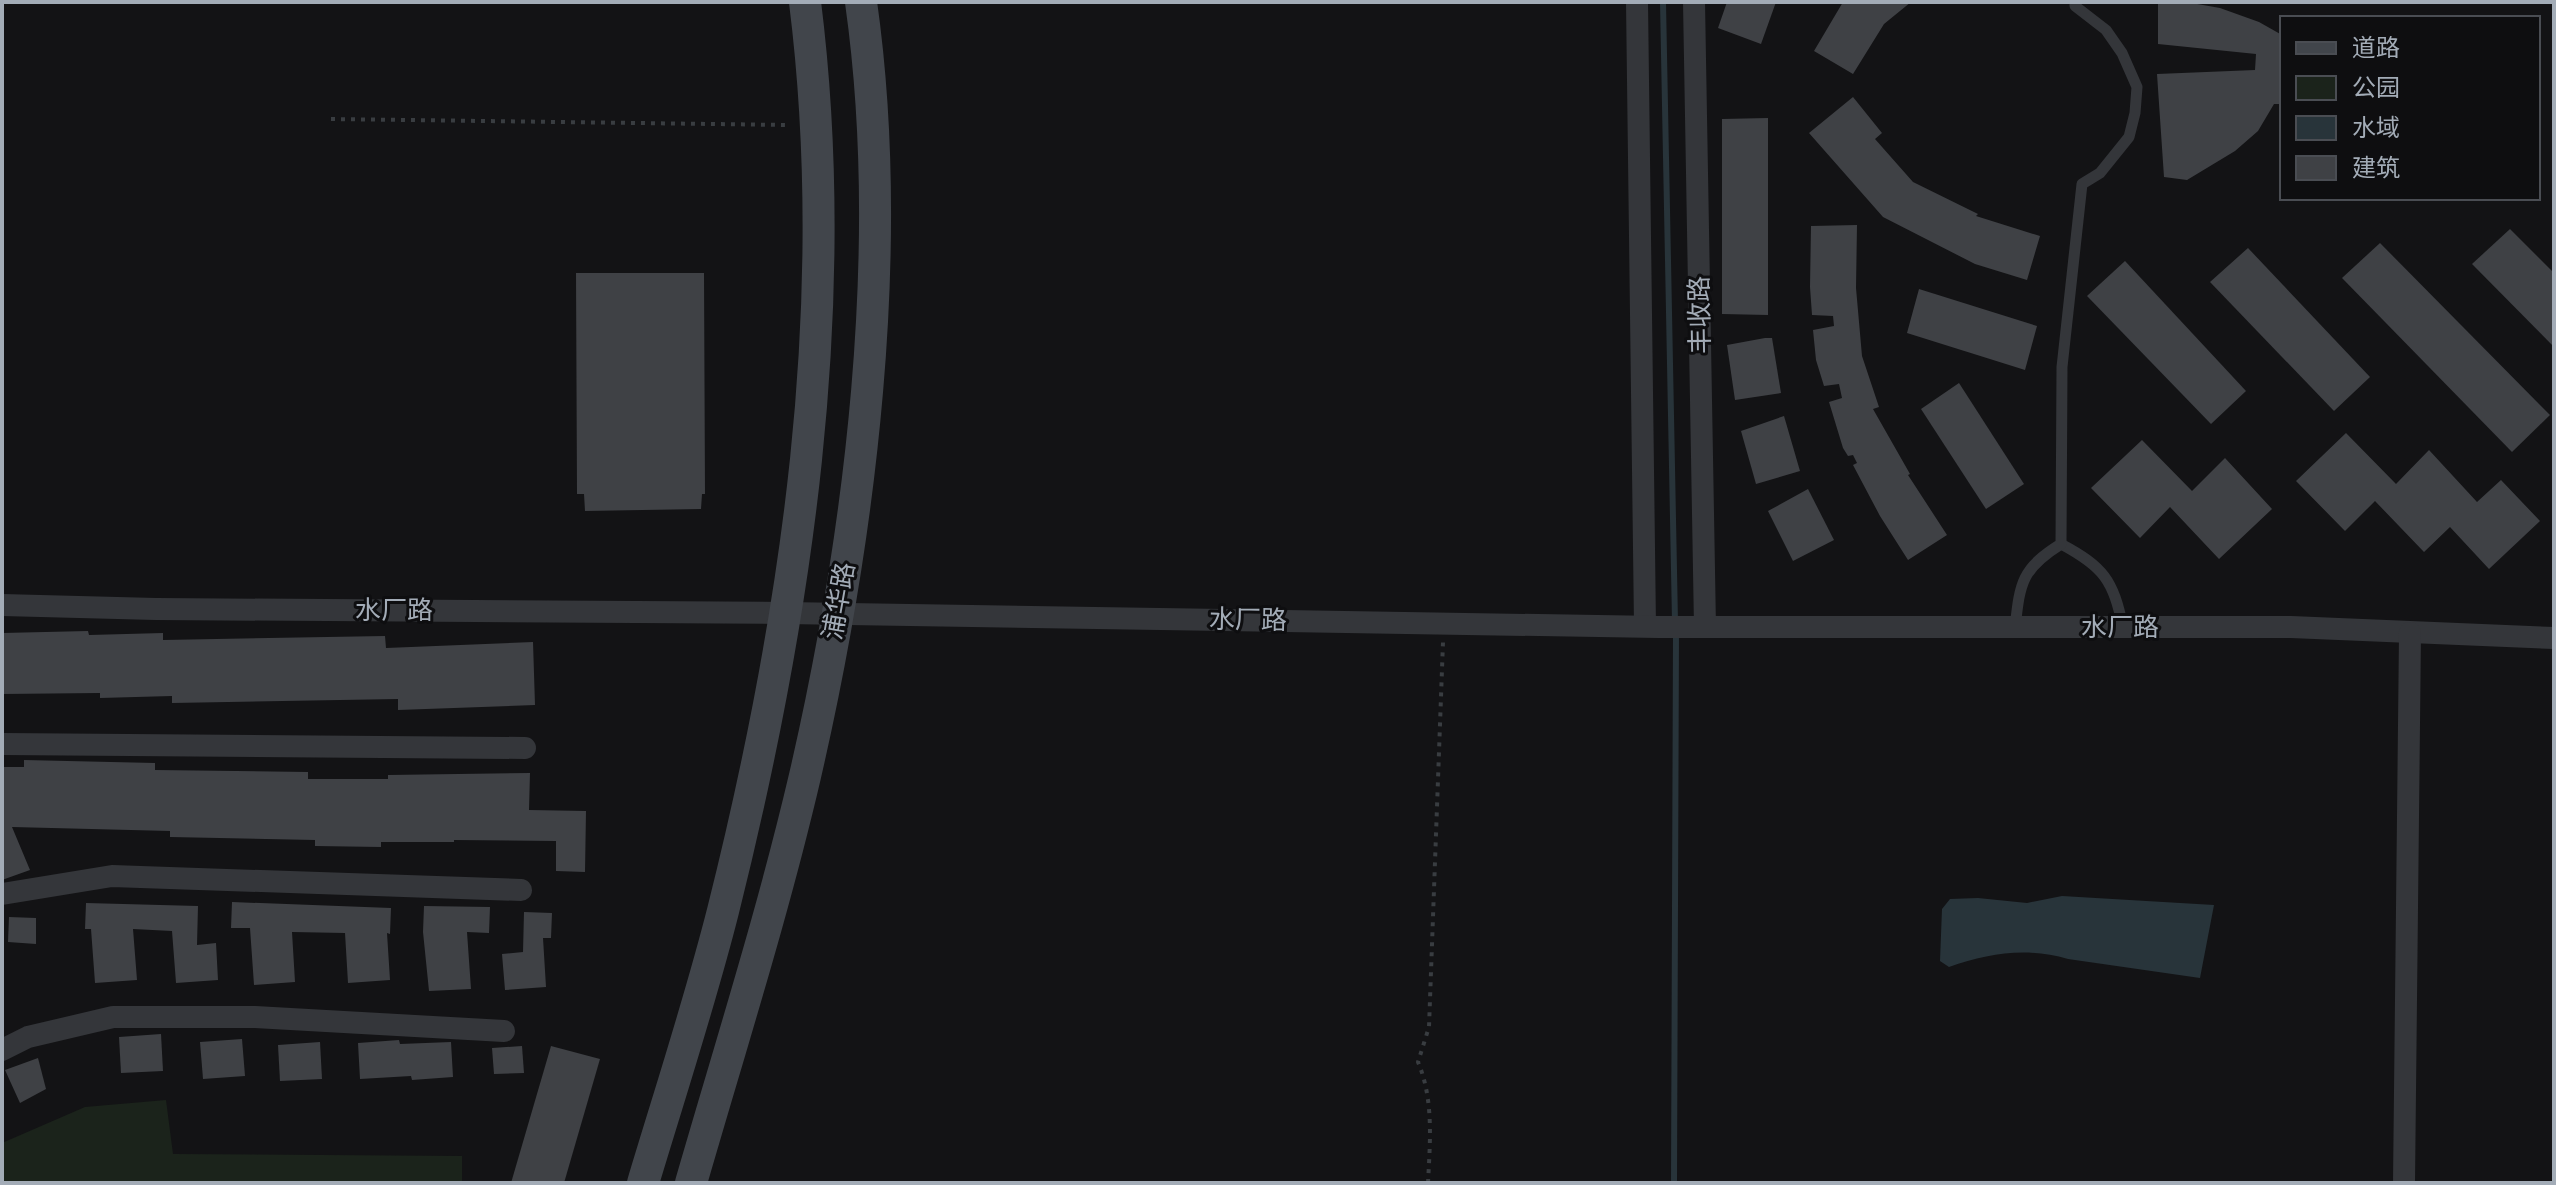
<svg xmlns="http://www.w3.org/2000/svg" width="2556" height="1185" font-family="'Fira Sans Condensed','Noto Sans SC',sans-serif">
<rect width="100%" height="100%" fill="#131315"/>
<polygon fill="#1b231b" points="166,1100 173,1154 462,1156 462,1183 2,1183 2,1143 85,1107"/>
<path fill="#28343a" d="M2062,896L2214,905L2200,978L2068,959C2027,947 1989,953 1949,967L1940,961L1942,909L1950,899L1978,898L2027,903Z"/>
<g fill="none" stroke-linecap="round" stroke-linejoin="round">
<g stroke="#28343a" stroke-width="6">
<polyline points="1663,2 1675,622"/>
<polyline points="1674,1183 1676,633"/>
</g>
</g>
<g fill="#3f4145">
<polygon points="1727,2 1776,2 1761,44 1718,28"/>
<polygon points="1843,2 1911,2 1884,24 1853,74 1814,51"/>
<polygon points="2158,2 2186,2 2220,8 2259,22 2282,35 2282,104 2274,104 2258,131 2235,151 2187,180 2164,177 2157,74 2255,70 2256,54 2158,44"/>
<polygon points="1853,97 1882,133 1875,139 1913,182 1978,214 1976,216 2040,236 2027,280 1975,264 1883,217 1809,133"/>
<polygon points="1768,118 1768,315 1722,314 1722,119"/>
<polygon points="1857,225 1856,288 1862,356 1879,407 1873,409 1910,474 1908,475 1947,535 1908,560 1880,516 1853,465 1857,463 1853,455 1848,456 1843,448 1829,402 1842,398 1839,384 1824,386 1816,360 1813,330 1834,326 1833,316 1812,315 1810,287 1811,226"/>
<polygon points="2510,229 2554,273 2554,347 2472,264"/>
<polygon points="2380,243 2550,415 2512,452 2342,278"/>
<polygon points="2248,248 2370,377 2334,411 2210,282"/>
<polygon points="2125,261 2246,391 2211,424 2087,296"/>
<polygon points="576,273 704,273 705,494 702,494 701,509 585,511 584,494 577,494"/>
<polygon points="1919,289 2037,326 2025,370 1907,333"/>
<polygon points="1765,338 1772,338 1781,393 1735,400 1727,345"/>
<polygon points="1959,383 2024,484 1986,509 1921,409"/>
<polygon points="1784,416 1800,471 1756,484 1741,431"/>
<polygon points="2346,433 2396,484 2429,450 2477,502 2501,480 2540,521 2489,569 2450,527 2424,552 2375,501 2345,531 2296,481"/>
<polygon points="2142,440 2192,491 2225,458 2272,509 2219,559 2170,507 2140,538 2091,488"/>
<polygon points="1808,489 1834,540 1793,561 1768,511"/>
<polygon points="88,631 89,635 163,633 163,640 385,636 386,648 533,642 535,705 398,710 398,699 172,703 172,696 100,698 100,693 2,694 2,633"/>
<polygon points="24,760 155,763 155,770 308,772 308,779 388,779 388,775 530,773 529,810 586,811 585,872 556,871 556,841 454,840 454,842 381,842 381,847 315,846 315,840 170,837 170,831 12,827 30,870 2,880 2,767 24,767"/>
<polygon points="232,902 391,908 390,934 387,933 390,980 348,983 345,933 292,932 295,982 254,985 250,928 231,928"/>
<polygon points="86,903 198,906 197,945 216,943 218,980 176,983 172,931 133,929 137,980 95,983 91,929 85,929"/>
<polygon points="424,906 490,907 489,933 467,932 471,989 429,991 423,932"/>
<polygon points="524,912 552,913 551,938 543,938 546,987 505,990 502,954 523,952"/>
<polygon points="9,917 36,918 36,944 8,942"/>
<polygon points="161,1034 163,1071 121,1073 119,1037"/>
<polygon points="242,1039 245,1076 203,1079 200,1042"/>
<polygon points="399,1040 400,1044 451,1042 453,1077 412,1080 411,1076 360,1079 358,1043"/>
<polygon points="320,1042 322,1079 280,1081 278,1045"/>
<polygon points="522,1046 524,1073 494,1074 492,1048"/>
<polygon points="551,1046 600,1059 564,1183 511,1183"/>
<polygon points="38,1058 46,1089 20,1103 5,1070"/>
</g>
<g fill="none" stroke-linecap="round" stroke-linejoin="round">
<g stroke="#393d41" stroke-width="4" stroke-dasharray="4 6" stroke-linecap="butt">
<polyline points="331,119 789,125"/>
<path d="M1428,1183C1430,1142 1434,1100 1418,1062L1429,1027L1443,642"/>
</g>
<g stroke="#34363a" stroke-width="11">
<path d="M2061,544C2104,567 2113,580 2123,627"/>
<path d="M2015,628C2020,583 2021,569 2061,544L2062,367L2082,184L2100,173L2129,137L2135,113L2137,87L2122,53L2106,30L2075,6V2"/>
</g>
<g stroke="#34363a" stroke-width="22">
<polyline points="1637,2 1645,626"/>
<polyline points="1694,2 1705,627"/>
<polyline points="2,605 156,609 786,613 1658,627 2291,627 2554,638"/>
<polyline points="2,744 525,748"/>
<polyline points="2,894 112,876 521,890"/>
<polyline points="2,1050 28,1037 113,1017 255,1017 504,1031"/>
<polyline points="2404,1183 2410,633"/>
</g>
<g stroke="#41454b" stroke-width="32">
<path d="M643,1183C670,1093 700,1002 723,911C797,616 843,305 805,2"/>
<path d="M691,1183C730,1048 773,913 805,776C861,533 896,249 861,2"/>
</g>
</g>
<g text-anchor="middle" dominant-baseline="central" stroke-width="6" stroke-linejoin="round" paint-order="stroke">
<g font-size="26" fill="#a3acb7" stroke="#0e0e10">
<text transform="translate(1700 315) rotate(-91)">丰收路</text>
<text transform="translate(839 601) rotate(-80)">浦华路</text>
<text x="394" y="610">水厂路</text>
<text transform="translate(1248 620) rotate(1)">水厂路</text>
<text x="2120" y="627">水厂路</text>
</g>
</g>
<rect width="2556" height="1185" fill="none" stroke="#a3acb7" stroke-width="8"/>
<rect x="2280" y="16" width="260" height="184" fill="#0e0e10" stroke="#4a4d53" stroke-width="2"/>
<rect x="2296" y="42" width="40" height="12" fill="#41454b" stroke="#4a4d53" stroke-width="2"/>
<text x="2352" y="56" font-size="24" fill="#a3acb7">道路</text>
<rect x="2296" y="76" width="40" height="24" fill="#1b231b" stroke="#4a4d53" stroke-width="2"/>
<text x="2352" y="96" font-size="24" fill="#a3acb7">公园</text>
<rect x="2296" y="116" width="40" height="24" fill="#28343a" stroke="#4a4d53" stroke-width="2"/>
<text x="2352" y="136" font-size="24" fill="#a3acb7">水域</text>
<rect x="2296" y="156" width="40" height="24" fill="#3f4145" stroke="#4a4d53" stroke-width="2"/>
<text x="2352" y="176" font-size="24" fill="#a3acb7">建筑</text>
</svg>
